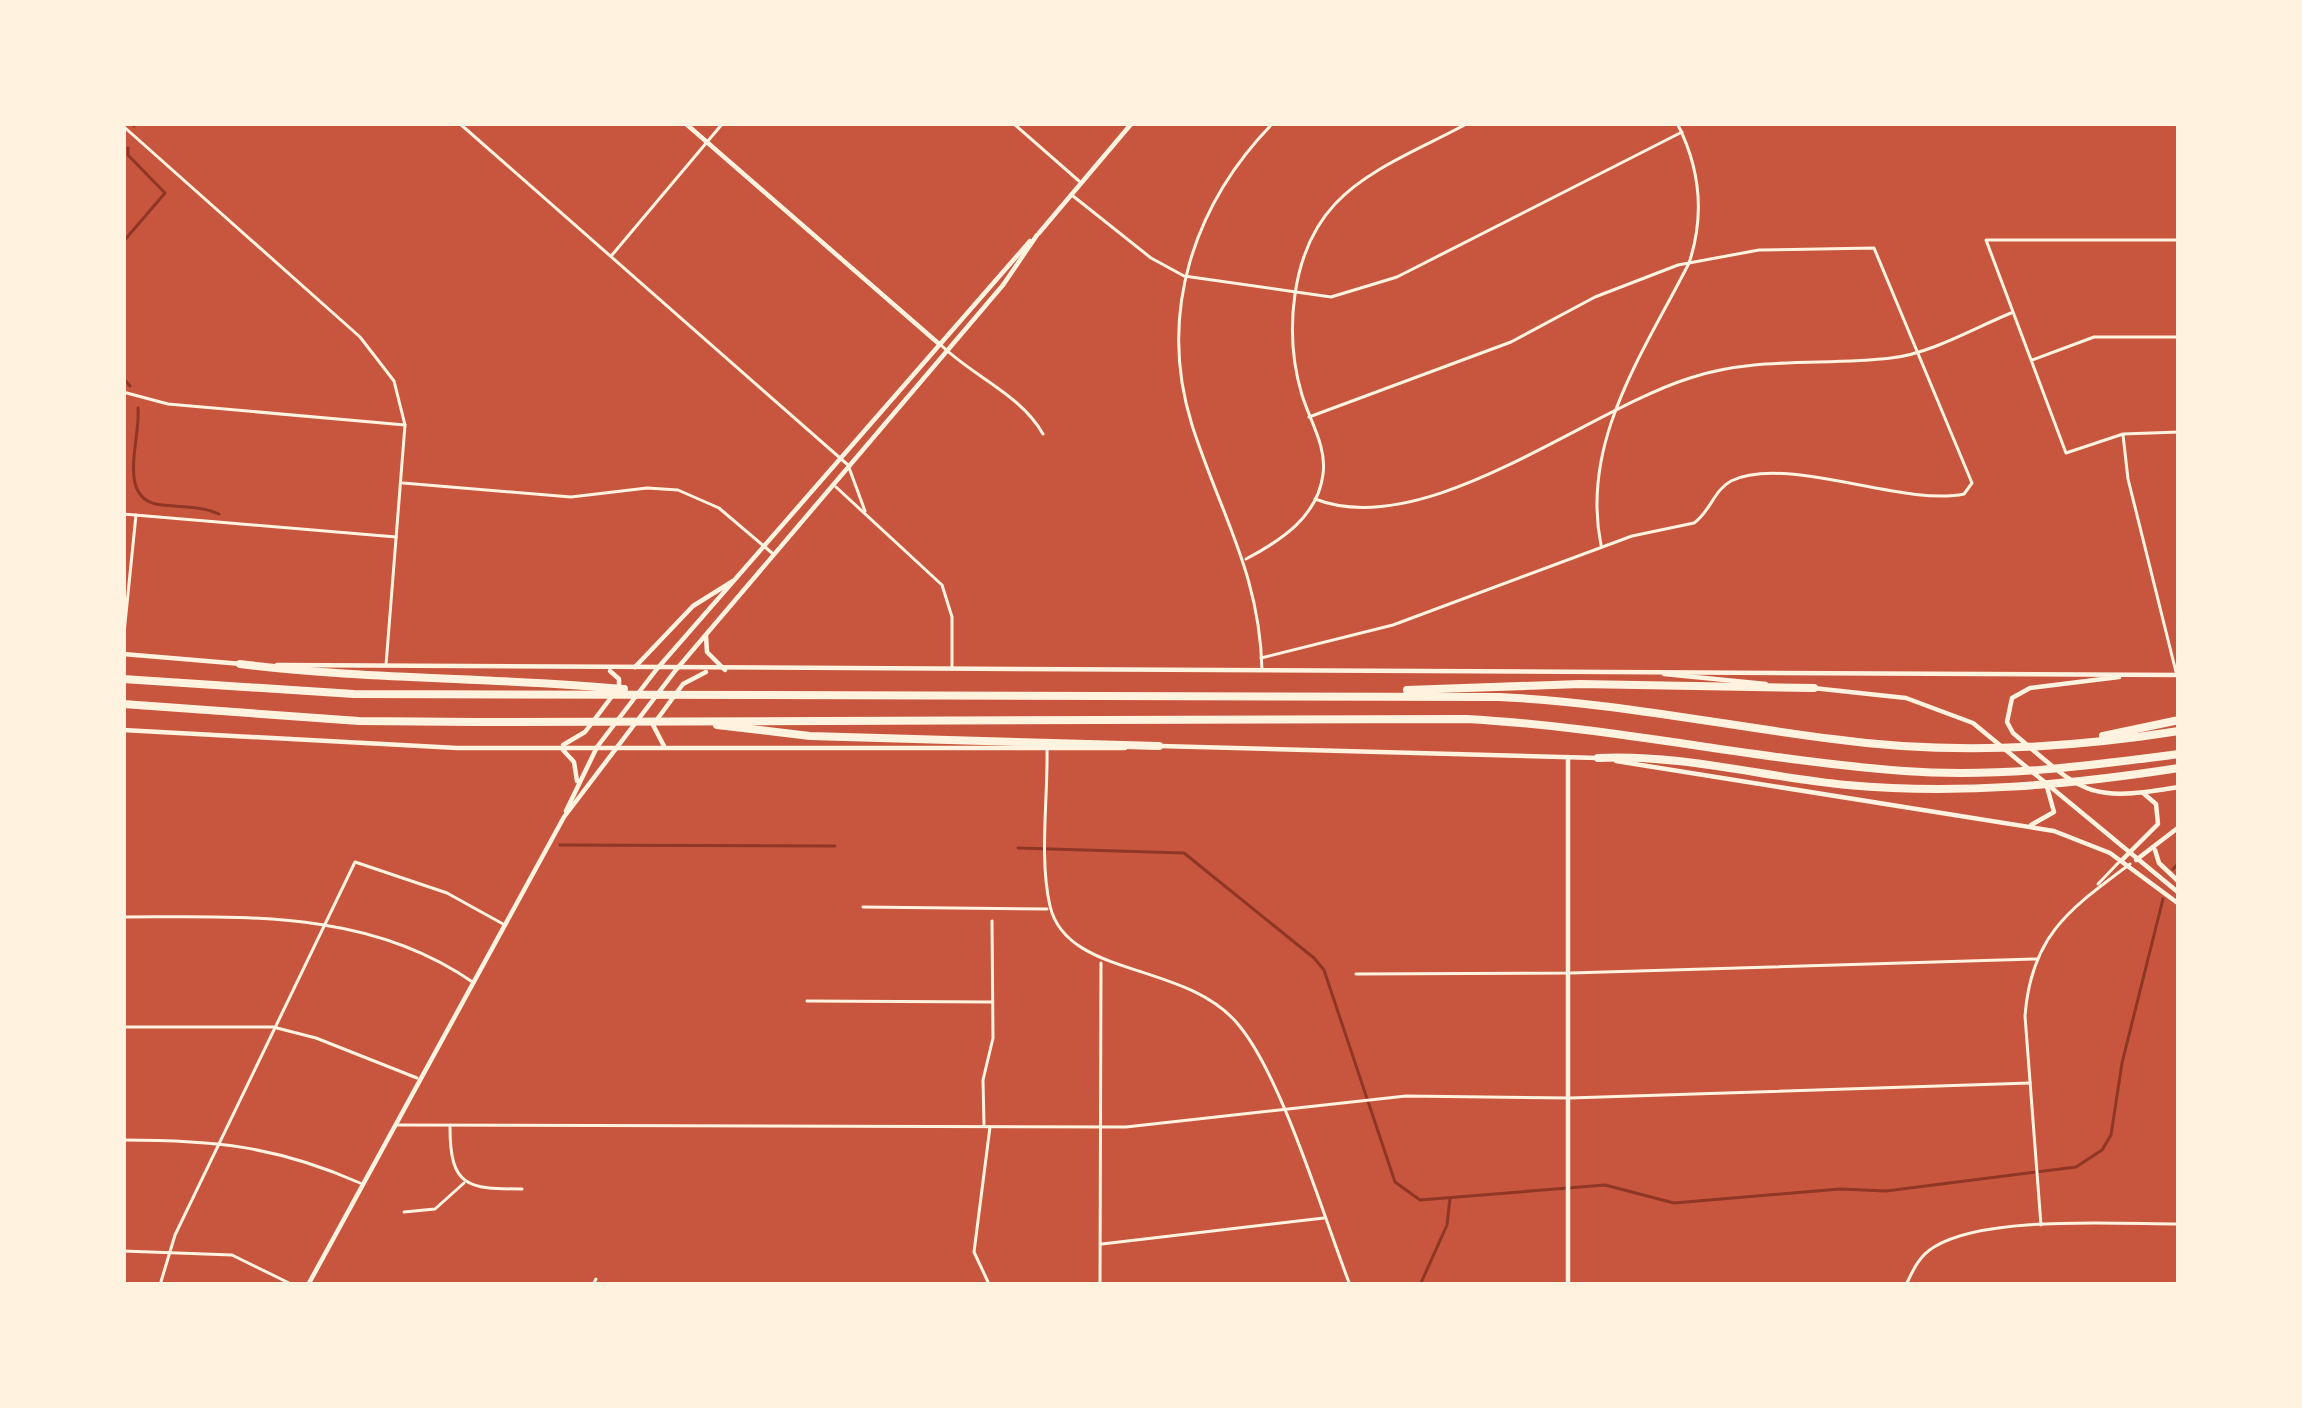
<svg xmlns="http://www.w3.org/2000/svg" width="2302" height="1408" font-family="Inter,sans-serif">
<rect width="100%" height="100%" fill="#c8553d"/>
<g fill="none" stroke-linecap="round" stroke-linejoin="round">
<g stroke="#8f3625" stroke-width="3">
<polyline points="134,126 135,123"/>
<polyline points="123,242 165,193 128,155 128,148"/>
<polyline points="123,378 130,386"/>
<path d="M138,408C141,440 115,501 162,505C181,507 202,506 219,514"/>
<polyline points="560,845 835,846"/>
<polyline points="1018,848 1184,853 1314,958 1324,970 1395,1182 1420,1200 1605,1185 1674,1203 1840,1189 1886,1191 2076,1167 2102,1150 2111,1135 2122,1063 2163,899"/>
<polyline points="2173,869 2179,863"/>
<polyline points="1420,1285 1447,1225 1450,1198"/>
</g>
<g stroke="#fff3e0" stroke-width="3">
<polyline points="459,123 848,465 865,511"/>
<polyline points="869,123 884,123"/>
<polyline points="1013,123 1079,181"/>
<polyline points="123,126 360,337 394,381 405,425 386,665"/>
<polyline points="1073,196 1151,258 1184,276 1331,297 1397,277 1682,132"/>
<polyline points="2179,240 1986,240 2066,453 2123,434 2179,432"/>
<polyline points="612,255 723,123"/>
<path d="M942,346C974,377 1020,394 1043,434"/>
<polyline points="2032,360 2094,337 2179,337"/>
<polyline points="123,392 168,404 405,425"/>
<polyline points="2123,435 2128,479 2176,672"/>
<polyline points="403,483 571,497 647,488 678,490 719,508 772,553"/>
<polyline points="836,487 942,585 952,617 952,669"/>
<path d="M1315,499C1425,542 1585,411 1690,378C1757,356 1823,366 1891,358C1930,354 1974,328 2011,313"/>
<polyline points="123,514 396,537"/>
<path d="M1601,545C1580,441 1644,352 1689,263C1705,215 1700,168 1677,123"/>
<path d="M1246,559C1280,541 1318,517 1323,474C1327,447 1310,421 1302,395C1284,335 1290,252 1335,204C1368,168 1425,147 1468,123"/>
<polyline points="123,643 136,515"/>
<path d="M1261,658L1393,625L1632,536L1694,523C1710,512 1714,490 1731,481C1785,454 1903,507 1964,494L1972,483L1874,248L1759,250L1678,265L1595,297L1511,342L1309,417"/>
<path d="M1262,670C1260,574 1220,513 1192,425C1157,313 1194,204 1273,123"/>
<path d="M1047,750C1048,799 1039,858 1050,906C1067,978 1184,961 1237,1023C1282,1075 1323,1216 1350,1285"/>
<polyline points="2098,884 2120,861"/>
<polyline points="863,907 1047,909"/>
<path d="M123,917C245,917 369,909 474,983"/>
<polyline points="1356,974 1571,973 2036,959"/>
<polyline points="807,1001 991,1002"/>
<polyline points="123,1027 273,1027 316,1038 417,1078"/>
<polyline points="398,1125 1126,1127 1406,1096 1570,1098 2030,1083"/>
<polyline points="984,1125 983,1080 993,1038 992,921"/>
<path d="M450,1127C450,1187 467,1189 522,1189"/>
<path d="M123,1140C214,1140 276,1146 360,1183"/>
<polyline points="404,1212 435,1209 464,1183"/>
<path d="M2041,1225L2025,1016C2031,935 2070,909 2130,864"/>
<polyline points="1102,1244 1324,1218"/>
<polyline points="123,1251 232,1255 293,1285"/>
<polyline points="988,1282 974,1252 990,1127"/>
<polyline points="160,1285 175,1235 355,862 447,893 503,924"/>
<polyline points="593,1285 596,1279"/>
<polyline points="1100,1285 1101,963"/>
<path d="M1906,1285C1913,1270 1919,1256 1934,1247C1985,1215 2117,1224 2179,1224"/>
</g>
<g stroke="#fff3e0" stroke-width="4.5">
<polyline points="685,123 938,343"/>
<polyline points="1568,1285 1568,757"/>
</g>
<g stroke="#fff3e0" stroke-width="4.5">
<polyline points="1039,233 1132,123"/>
<polyline points="706,636 707,652 725,670"/>
<polyline points="123,654 242,664"/>
<polyline points="277,665 2179,675"/>
<polyline points="635,667 693,606 733,581"/>
<polyline points="1664,674 1766,684"/>
<path d="M2119,677L2030,688L2012,698L2007,722L2013,733C2083,792 2085,803 2179,787"/>
<polyline points="1813,688 1906,698 1973,723 2179,893"/>
<polyline points="123,730 457,748 1125,748"/>
<polyline points="563,745 585,732 619,687 619,679 610,671"/>
<polyline points="664,746 653,725 683,684 706,672"/>
<polyline points="1160,746 1598,758"/>
<polyline points="563,750 574,762 577,781"/>
<polyline points="1616,761 2054,831 2110,853 2179,904"/>
<polyline points="566,811 597,747 656,670 1030,241"/>
<polyline points="2031,825 2054,812 2047,787"/>
<polyline points="2155,850 2159,863 2179,882"/>
<polyline points="2122,860 2158,824 2156,804 2143,793"/>
<polyline points="2136,860 2179,827"/>
<polyline points="308,1285 564,817 675,671 1003,285 1037,235"/>
</g>
<g stroke="#fff3e0" stroke-width="8">
<path d="M240,664C368,680 496,677 624,689"/>
<path d="M123,679L354,694L1499,697C1612,702 1721,725 1833,739C1948,755 2065,749 2179,731"/>
<polyline points="1407,690 1580,684 1814,688"/>
<path d="M123,704L359,721L478,722L1466,719C1614,727 1757,760 1904,771C1997,778 2088,766 2179,754"/>
<polyline points="717,725 810,736 1159,746"/>
<polyline points="2103,736 2179,720"/>
<path d="M1598,758C1683,754 1763,777 1847,785C1958,795 2069,785 2179,768"/>
</g>
</g>
<rect width="2302" height="1408" fill="none" stroke="#fff3e0" stroke-width="252"/>
</svg>
